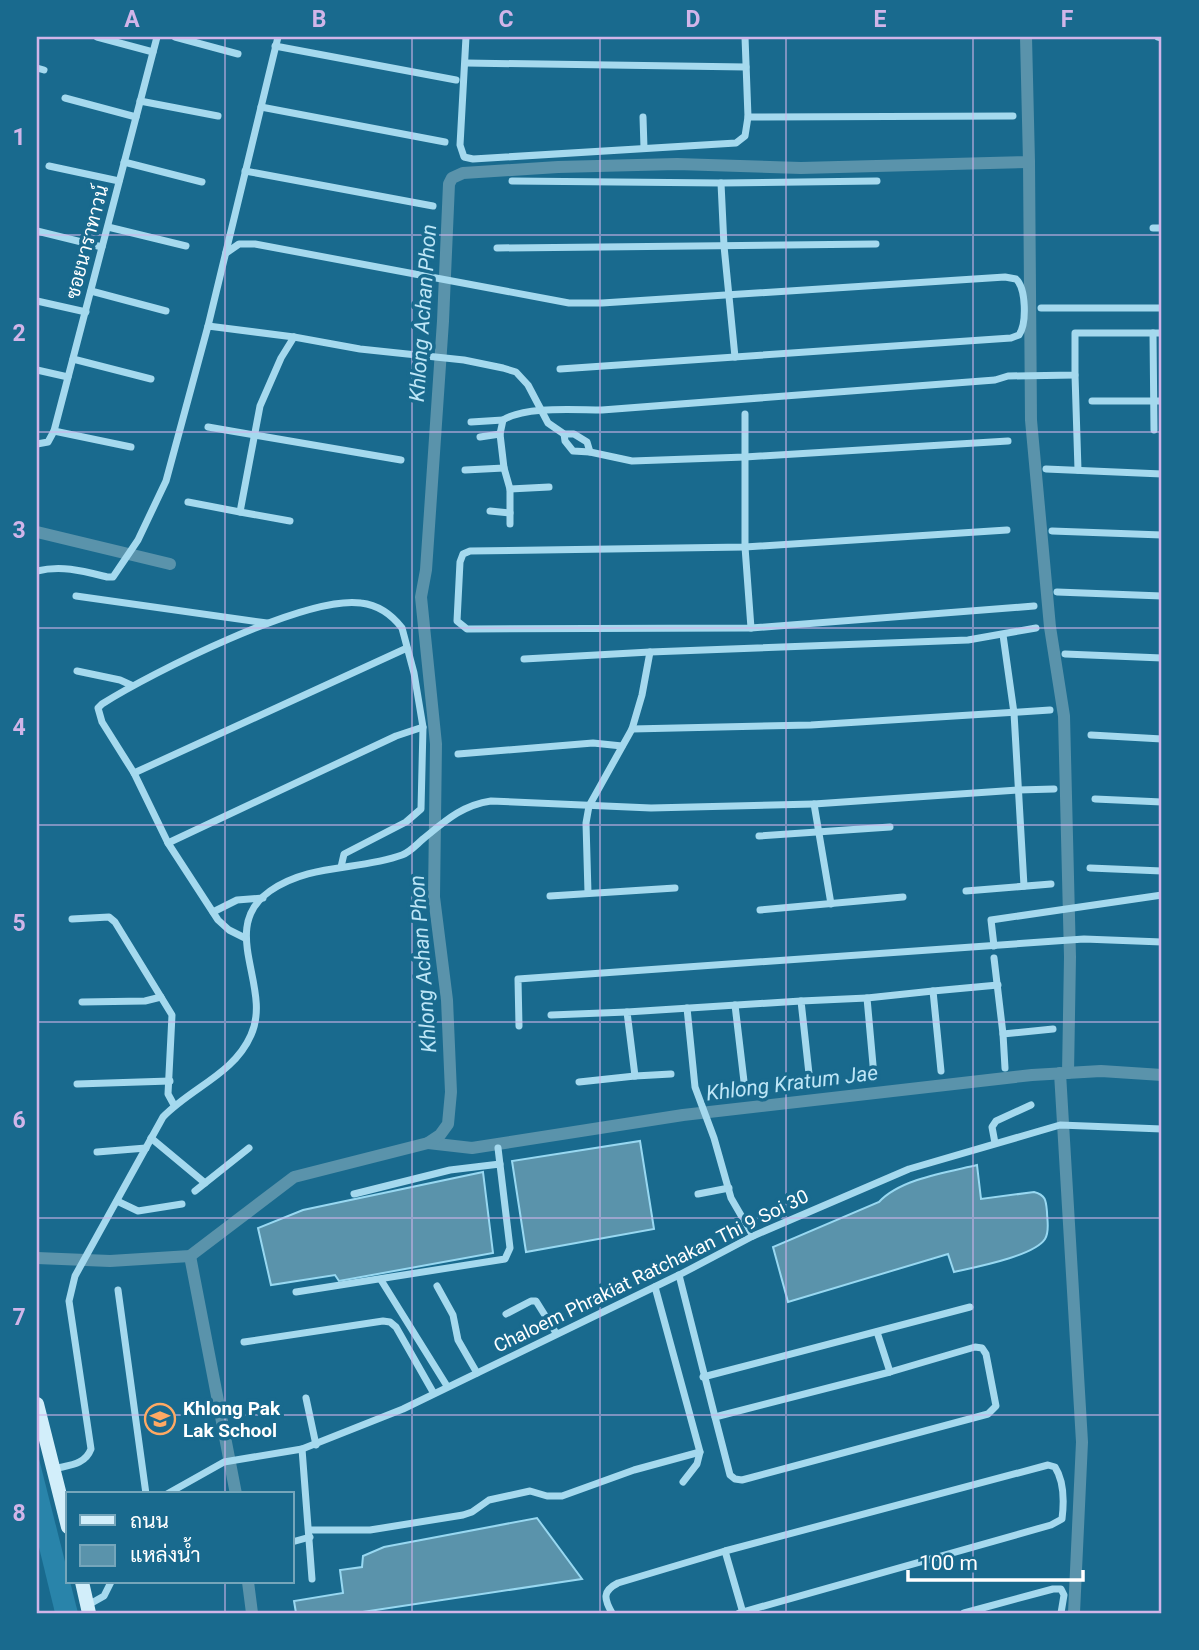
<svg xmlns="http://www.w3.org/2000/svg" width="1199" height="1650" font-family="Roboto,Sarabun,sans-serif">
<rect width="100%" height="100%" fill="#196a8e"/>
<polygon fill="#2984aa" points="37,1451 78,1613 55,1613 37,1539"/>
<g fill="#5a93ab" stroke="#98d8f1" stroke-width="2">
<polygon points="640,1141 654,1229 526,1252 512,1161"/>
<path d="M977,1165L981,1199L1034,1192C1046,1195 1046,1201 1047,1212C1047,1220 1050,1231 1045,1239C1034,1256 976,1267 954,1272L948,1254L788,1302L773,1247L879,1202C900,1179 948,1172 977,1165Z"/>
<polygon points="483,1172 493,1253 339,1281 335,1275 271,1285 258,1228 303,1210"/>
<polygon points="537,1518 582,1579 356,1613 296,1613 294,1601 343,1593 340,1570 362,1567 363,1556 384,1547"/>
</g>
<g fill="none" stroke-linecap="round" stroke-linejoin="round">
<g stroke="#5a93ab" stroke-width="12">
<polyline points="1029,162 1031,420 1050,627 1064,716 1070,957 1068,1073"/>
<polyline points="37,532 170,564"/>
<polyline points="1060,1073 1082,1442 1074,1613"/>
<polyline points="428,1143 472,1148 683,1115 1032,1075 1101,1071 1162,1075"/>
<polyline points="190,1256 236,1494"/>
<polyline points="37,1258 110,1261 190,1256 294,1177 428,1143 440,1135 448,1124 451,1092 447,1000 434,897 436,744 421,597 426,570 443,321 449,184 452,178 463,173 558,167 677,164 801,168 1029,162 1026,37"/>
<polyline points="248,1582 252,1613"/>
</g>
<g stroke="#a5d9ee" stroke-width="7">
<polyline points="97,37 153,52"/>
<polyline points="175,37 238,54"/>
<polyline points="466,37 460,145 464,157 473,159 736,143 745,136 748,117 745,37"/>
<polyline points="1158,37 1162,38"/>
<polyline points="275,46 456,80"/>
<polyline points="466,63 746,67"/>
<polyline points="37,68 44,70"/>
<polyline points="65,98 136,117"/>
<polyline points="140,101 218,116"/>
<polyline points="261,107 445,142"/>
<polyline points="643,117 644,148"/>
<polyline points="748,117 1013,116"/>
<polyline points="124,162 202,182"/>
<polyline points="49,166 119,181"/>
<polyline points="245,171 433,206"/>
<polyline points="512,181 721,183 877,181"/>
<polyline points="721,183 724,246 735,357"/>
<polyline points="108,227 186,246"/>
<polyline points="1153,228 1162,228"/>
<polyline points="37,231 102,247"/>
<polyline points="497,248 876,244"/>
<path d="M226,253L239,244H255L569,303H602L1005,277L1016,279C1026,288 1027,323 1019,335L1011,338L560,369"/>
<polyline points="91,291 166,311"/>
<polyline points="37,301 86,312"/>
<polyline points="1041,308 1162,308"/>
<polyline points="208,326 278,37"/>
<polyline points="1153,333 1154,430"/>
<polyline points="73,359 151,379"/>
<polyline points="37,370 68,377"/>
<polyline points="1075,375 1078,470"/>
<polyline points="1092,401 1162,401"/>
<polyline points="745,414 745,547 751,628"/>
<polyline points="471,422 503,420"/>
<polyline points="208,427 401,460"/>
<polyline points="54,431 131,447"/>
<polyline points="564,434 565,441 573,451 590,452 632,461 745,457 1008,441"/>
<polyline points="480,437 500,434"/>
<polyline points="37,444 48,442 54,431 157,37"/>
<polyline points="1046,469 1162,474"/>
<polyline points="465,470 504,468"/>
<polyline points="510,489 549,487"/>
<polyline points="188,502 240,512"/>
<polyline points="490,511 510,513"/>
<polyline points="290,521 240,512 260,406 281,358 294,337"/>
<path d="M510,524V489L504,468L500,434L503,420C526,406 574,410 602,410L995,380L1008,376L1075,375V333H1162"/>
<polyline points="1007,530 745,547 470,551 463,554 460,562 457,621 467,629 751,628 1034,606"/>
<polyline points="1052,531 1162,535"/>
<path d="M37,571C62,565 83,571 107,577H113L138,540L166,481L208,326L294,337L360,349L464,360L503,368L516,372L528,385L548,423L564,434H574L587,442L590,452"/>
<polyline points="1057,592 1162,596"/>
<polyline points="76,596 267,623"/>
<polyline points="1003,635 1014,713 1024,886"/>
<polyline points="1065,654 1162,658"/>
<polyline points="524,659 650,652 968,640 1036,628"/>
<polyline points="77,671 120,680 131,685"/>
<polyline points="632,729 811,725 1050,710"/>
<polyline points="1091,735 1162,739"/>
<polyline points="458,754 593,743 622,746"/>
<polyline points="134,773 407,648"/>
<polyline points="1095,799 1162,802"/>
<polyline points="759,836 890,827"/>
<polyline points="168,843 396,736 423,727"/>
<polyline points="1090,868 1162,871"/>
<polyline points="966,891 1051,884"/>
<polyline points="588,893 586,823 589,806 632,729 642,695 650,652"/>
<polyline points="550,896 675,888"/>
<polyline points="831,904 814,804 1018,790 1054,789"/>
<polyline points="760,910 903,897"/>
<polyline points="213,912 237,900 263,898"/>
<polyline points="72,919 109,917 115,922 172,1015 168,1094 174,1105"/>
<path d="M245,938L229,930L218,920L168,843L134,773L102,722L98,708L102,704C151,673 306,595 361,603C378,605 392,615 402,628L414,673L423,727L421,809L406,822L344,854L341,867"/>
<polyline points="994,946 991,920 1162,895"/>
<polyline points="994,958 1003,1034"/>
<polyline points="82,1002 145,1001 161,997"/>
<polyline points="735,1005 745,1090"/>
<polyline points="687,1008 695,1087 714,1138 731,1198 753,1236"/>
<polyline points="551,1015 627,1012"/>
<polyline points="519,1026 518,979 1084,939 1162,942"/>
<polyline points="1005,1068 1003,1034 1053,1029"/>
<polyline points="941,1071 933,991 998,985"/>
<polyline points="671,1074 635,1076 627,1012 801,1001"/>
<polyline points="874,1076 867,998 933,991"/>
<polyline points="579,1082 635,1076"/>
<polyline points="810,1083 801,1001 867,998"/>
<polyline points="77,1084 170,1081"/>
<polyline points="151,1138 205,1183"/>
<polyline points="995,1143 992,1127 996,1121 1031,1105"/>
<polyline points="97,1152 146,1148"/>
<polyline points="195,1191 249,1148"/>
<polyline points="354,1194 450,1170 500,1164"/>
<polyline points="698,1194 729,1188"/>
<polyline points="117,1201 138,1211 182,1204"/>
<polyline points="679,1275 715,1417"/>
<polyline points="381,1280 447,1386"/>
<polyline points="437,1286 453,1315 458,1340 477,1373"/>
<polyline points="655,1287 700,1452 697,1464 683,1482"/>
<polyline points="118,1290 146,1494"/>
<polyline points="296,1292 505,1259 510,1248 498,1148"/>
<polyline points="506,1314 531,1301 536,1301 556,1333"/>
<polyline points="877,1332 890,1372"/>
<polyline points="244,1342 383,1321 390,1322 396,1327 433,1392"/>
<polygon points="975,1347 982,1348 986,1354 996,1406 988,1414 742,1480 735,1479 730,1475 715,1417 890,1372"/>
<polyline points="703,1377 970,1307"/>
<polyline points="306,1398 316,1445"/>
<polyline points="302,1449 312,1579"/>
<path d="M54,1469C69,1465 85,1465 91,1449L69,1301L75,1276L163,1117C192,1087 234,1074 251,1035C273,987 217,928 270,891C310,863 358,871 402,855C410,852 416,845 423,839C444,822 462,805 491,801L651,808L814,804"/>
<polyline points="167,1494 224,1462 302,1449 403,1409 679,1275 753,1236 909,1169 1060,1125 1162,1129"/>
<polyline points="309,1530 370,1530 463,1515 472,1512 489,1500 530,1491 547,1496 562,1496 634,1470 700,1452"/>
<polyline points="292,1542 310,1537"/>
<polyline points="725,1551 743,1613"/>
<polyline points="88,1605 104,1596 111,1582"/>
<path d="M612,1613C604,1599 602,1591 618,1583L725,1551L1048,1465L1055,1467C1064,1481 1064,1503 1062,1519L1051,1525L739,1613"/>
<polyline points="964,1613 1053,1589 1061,1589 1064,1595 1061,1613"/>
</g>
<g stroke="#d2eefa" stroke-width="14">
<polyline points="37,1404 68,1527"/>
<polyline points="82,1582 89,1613"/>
</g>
</g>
<path fill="none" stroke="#d1b5e9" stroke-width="2" stroke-opacity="0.55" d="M225,37V1494M412,37V1613M600,37V1613M786,37V1613M973,37V1613M37,235H1162M37,432H1162M37,628H1162M37,825H1162M37,1022H1162M37,1218H1162M37,1415H1162M225,1582V1613"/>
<defs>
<g id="school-ring" transform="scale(1.575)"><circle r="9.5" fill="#196a8e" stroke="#ffa963" stroke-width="1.5"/><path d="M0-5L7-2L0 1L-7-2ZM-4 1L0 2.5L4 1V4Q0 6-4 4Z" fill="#ffa963"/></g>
</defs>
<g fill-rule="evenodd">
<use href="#school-ring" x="160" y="1419"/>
</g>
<g text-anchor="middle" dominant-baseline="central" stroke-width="7" stroke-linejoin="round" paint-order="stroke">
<g font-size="19" fill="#fff" stroke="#196a8e">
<text transform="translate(87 242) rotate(-75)">ซอยนาราทาวน์</text>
<text transform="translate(651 1271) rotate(-26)">Chaloem Phrakiat Ratchakan Thi 9 Soi 30</text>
</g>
<g font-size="19" font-weight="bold" fill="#fff" stroke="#196a8e" text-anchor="start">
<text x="183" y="1408">Khlong Pak<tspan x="183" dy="22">Lak School</tspan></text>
</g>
<g font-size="21" font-style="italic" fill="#bde6f7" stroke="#196a8e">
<text transform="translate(423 313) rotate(-86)">Khlong Achan Phon</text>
<text transform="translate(423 964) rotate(-94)">Khlong Achan Phon</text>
<text transform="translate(792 1083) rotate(-7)">Khlong Kratum Jae</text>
</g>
</g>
<rect width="1199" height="1650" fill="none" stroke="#196a8e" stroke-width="77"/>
<rect x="66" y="1492" width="228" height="91" fill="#196a8e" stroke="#75a6bb" stroke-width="2"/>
<rect x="80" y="1515" width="35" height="10" fill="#d2eefa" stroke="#75a6bb" stroke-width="2"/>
<text x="130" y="1528" font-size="21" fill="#ffffff">ถนน</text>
<rect x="80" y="1545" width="35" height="21" fill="#5a93ab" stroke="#75a6bb" stroke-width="2"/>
<text x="130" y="1562" font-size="21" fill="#ffffff">แหล่งน้ำ</text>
<path d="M908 1570v10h175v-10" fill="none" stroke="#ffffff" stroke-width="3.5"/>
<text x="919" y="1570" font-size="21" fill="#ffffff" stroke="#196a8e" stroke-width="5" paint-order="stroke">100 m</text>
<rect x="38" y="38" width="1122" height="1574" fill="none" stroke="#d1b5e9" stroke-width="2.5"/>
<g font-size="23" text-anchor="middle" font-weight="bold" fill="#d1b5e9">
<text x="132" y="27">A</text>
<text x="319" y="27">B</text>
<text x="506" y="27">C</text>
<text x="693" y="27">D</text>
<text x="880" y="27">E</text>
<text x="1067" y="27">F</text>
<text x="19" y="145">1</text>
<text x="19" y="341">2</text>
<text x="19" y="538">3</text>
<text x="19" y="735">4</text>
<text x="19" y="931">5</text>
<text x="19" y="1128">6</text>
<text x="19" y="1325">7</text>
<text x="19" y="1521">8</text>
</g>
</svg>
